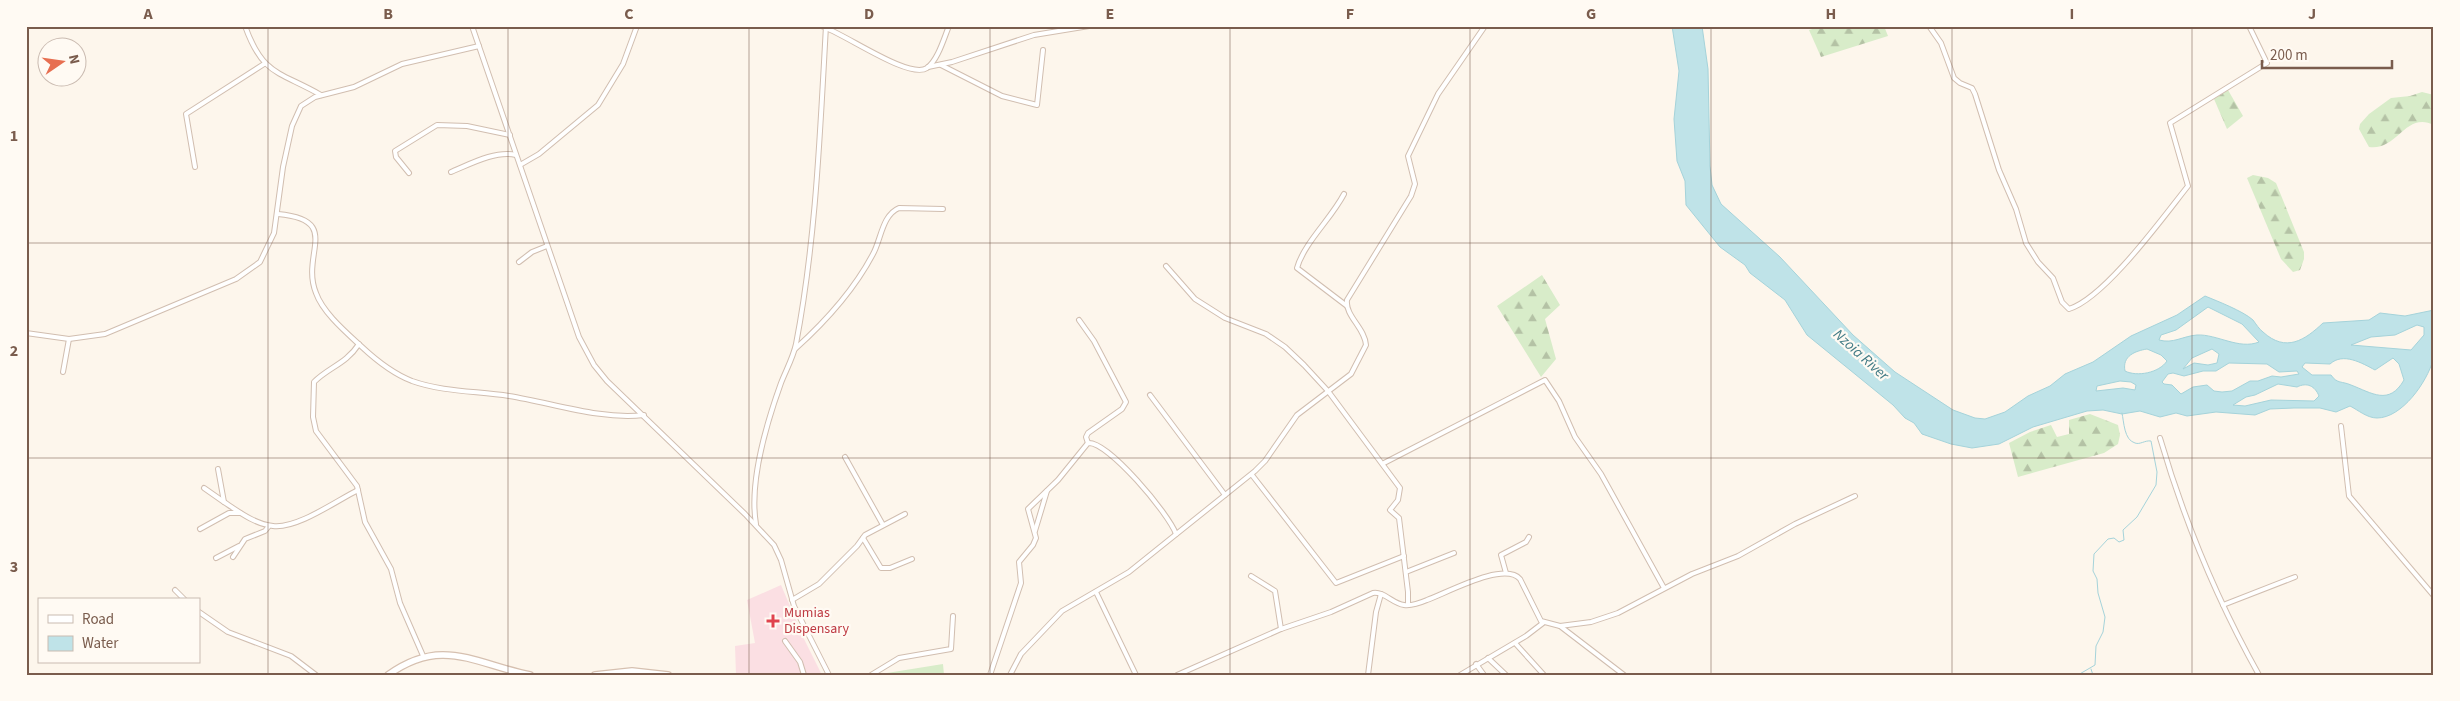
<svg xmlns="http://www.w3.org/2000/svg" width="2460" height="701" font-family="'Source Sans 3',sans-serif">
<defs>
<pattern id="forest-firs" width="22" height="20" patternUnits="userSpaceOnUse" patternTransform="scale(1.25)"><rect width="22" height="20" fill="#d8ecc9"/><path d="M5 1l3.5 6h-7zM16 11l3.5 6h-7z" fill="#b4c2a5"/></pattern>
</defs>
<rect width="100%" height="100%" fill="#fdf6ec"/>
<polygon fill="#fbdfe3" points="781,585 805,641 822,675 736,675 735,646 755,643 747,600"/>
<g fill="url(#forest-firs)">
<polygon points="1822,26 1884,26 1888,36 1821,57 1809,30"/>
<polygon points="2228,90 2243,116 2227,129 2214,99"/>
<path d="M2422,92L2434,95V125C2405,111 2398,151 2369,147L2359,129L2360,124L2369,114L2391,98L2410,96Z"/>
<polygon points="2253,175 2268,178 2276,183 2304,252 2304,259 2300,270 2293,272 2281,259 2247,178"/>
<polygon points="1542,275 1560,305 1545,319 1556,359 1541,377 1497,306"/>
<polygon points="2090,414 2118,425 2120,435 2118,444 2104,453 2018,477 2009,443 2030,432 2051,425 2057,437 2069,434 2069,420"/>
</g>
<polygon fill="#d8ecc9" points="943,664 944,675 886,675 887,673"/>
<path fill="#bfe3e8" stroke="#a5d3da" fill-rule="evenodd" d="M1672,26H1702L1708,69L1710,166L1712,185L1721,204L1780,257L1853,335L1895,372L1953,410L1975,418L1985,419L2005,412L2028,396L2050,386L2065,374L2093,362L2131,336L2177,315L2205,296C2217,301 2243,311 2253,320C2256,324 2259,329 2263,332C2286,353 2305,340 2323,323L2369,320L2380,313L2405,316L2434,310C2434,324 2437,348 2433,360C2427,382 2402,418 2377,418C2367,418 2358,410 2350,406L2336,412L2320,408H2294L2270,409L2255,415L2216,412L2187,416L2176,413L2160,417L2140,411L2122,414L2103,410L2087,411L2033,427L1999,444L1972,448L1951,444L1922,434L1914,423L1905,418L1893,405L1807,335L1785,300L1750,273L1745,265L1720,247L1686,205L1685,181L1677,161L1674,119L1679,71ZM2208,307L2242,324L2259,342C2239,350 2217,334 2197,335C2183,336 2173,344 2159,340L2161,335L2176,330ZM2417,325L2424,327V335L2411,350L2351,345L2371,337L2395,335ZM2147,349L2161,355L2167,361C2159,373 2137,377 2125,371C2122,356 2135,351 2147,349ZM2212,349L2219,354L2217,363L2208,365L2194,363L2183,369L2192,358ZM2393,358L2399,364L2404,380C2389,406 2372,393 2351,385C2342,381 2337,384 2331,375H2312L2302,367L2305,363L2330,364C2343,352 2362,363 2375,370ZM2229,363L2267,364L2279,372L2297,371L2299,374L2281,377L2272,376L2258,381H2250L2232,391L2222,392L2214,391L2207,385L2193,387L2181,394L2172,385L2164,384L2162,382L2168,374L2173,373L2184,376L2203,371H2216ZM2120,381L2131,382L2136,385L2135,390L2123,388L2096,391L2097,386ZM2278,384L2297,387C2307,382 2315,386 2319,396L2314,401L2271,400L2245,406L2233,405L2246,397L2255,395Z"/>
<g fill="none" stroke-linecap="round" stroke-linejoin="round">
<g stroke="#a5d3da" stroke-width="1">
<polyline points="2091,669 2093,675"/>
<path d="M2078,675L2095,665L2096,646L2103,632L2105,617L2098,593L2097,579L2093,571L2094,554L2108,539L2114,538L2119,542L2124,540L2123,530L2137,517L2156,485L2157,472L2151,441C2145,440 2140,445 2135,443C2124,440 2124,422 2122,413"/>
</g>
<g stroke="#d1beb0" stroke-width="6">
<g id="street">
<path d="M245,26C263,76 279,71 321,95"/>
<polyline points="472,26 579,337 594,365 607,381 745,514 774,545 781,560 794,606 829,675"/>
<path d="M821,26C844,33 909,80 927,68C938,60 944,38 949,26"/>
<path d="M1929,26L1941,43L1954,78L1960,83L1972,88L1975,94L1999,170L2016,209L2026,243L2038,262L2053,278L2062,302L2069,309C2105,298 2164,216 2188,186L2170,123L2267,63L2249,26"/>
<polyline points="941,65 1002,96 1037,105 1043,50"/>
<polyline points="928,67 952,62 1034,35 1089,26"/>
<polyline points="520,165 539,154 598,105 623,64 637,26"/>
<polyline points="195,167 186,114 264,64"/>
<path d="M451,172C470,164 496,150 516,155"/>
<polyline points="409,173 396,157 395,151 437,125 467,126 510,135"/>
<path d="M1344,194C1331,219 1304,243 1297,268L1347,306"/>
<path d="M278,214C343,220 300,254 316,293C323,313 347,333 362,347C377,361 394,374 412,381C443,392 477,391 509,396C553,403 600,420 644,415"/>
<polyline points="519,262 532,252 547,246"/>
<polyline points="1166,266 1195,299 1225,318 1266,334 1285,347 1304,365 1328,391 1400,488 1398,500 1390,510 1399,518 1408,592 1408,605"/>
<polyline points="1079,320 1094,341 1126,402 1122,409 1088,433 1086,437 1088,443"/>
<polyline points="26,333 69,339 105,334 236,279 260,262 274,233 283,167 292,126 301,106 315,97 354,87 402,64 479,46"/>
<path d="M359,344C346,364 329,367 314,382L313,417L316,431L357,486L365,522L391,569L400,603L424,658"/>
<path d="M795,349C825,322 854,290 873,254C881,240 882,215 899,208L943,209"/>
<polyline points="63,372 69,339"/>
<polyline points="1150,395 1225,495"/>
<polyline points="2341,426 2349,496 2434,596"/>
<path d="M2160,438C2184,520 2217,600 2259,675"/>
<polyline points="845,457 883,525"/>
<polyline points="1384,463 1545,380 1559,401 1575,437 1601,474 1664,588"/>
<path d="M218,469L224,502C239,512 255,524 273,526C297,529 336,501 358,490"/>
<polyline points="1252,475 1336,583 1404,556"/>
<polyline points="204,488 224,502"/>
<path d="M756,524C749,483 767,422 781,383C786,370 793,358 796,344C816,240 820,132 826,26"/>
<polyline points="200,529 229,513 240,513"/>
<polyline points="1035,531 1047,491"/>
<polyline points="863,538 881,568 890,568 912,559"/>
<polyline points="233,557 245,539 265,531 269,526"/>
<polyline points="216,558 239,546"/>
<polyline points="1406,572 1454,553"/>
<polyline points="1506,573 1501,555 1526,542 1529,537"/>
<polyline points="1251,576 1275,591 1281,629"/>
<polyline points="175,590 185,600"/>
<polyline points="1096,592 1136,675"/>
<polyline points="792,600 819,584 857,546 865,535 905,514"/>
<polyline points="2223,605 2295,577"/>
<polyline points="199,612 228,632 291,656 316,675"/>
<polyline points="1560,626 1591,622 1618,613 1692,574 1738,556 1795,524 1855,496"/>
<polyline points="785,641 800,662 804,675"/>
<polyline points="1515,643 1544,675"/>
<polyline points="1488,658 1506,675"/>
<polyline points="1476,664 1484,675"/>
<polyline points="871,675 899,658 951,649 953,616"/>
<path d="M990,675L1021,583L1019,562L1033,545L1036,538L1028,509L1058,480L1088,443C1108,441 1169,514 1176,534"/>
<path d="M1010,675L1021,654L1062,611L1129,572L1255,471L1265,461L1297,415L1351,374L1366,345C1365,328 1345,316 1347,300L1411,196L1415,184L1408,156L1438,94L1485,26"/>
<path d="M1177,675L1281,629L1331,612L1373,593C1384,591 1393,604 1404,605C1411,606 1420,603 1427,600C1447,593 1504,561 1520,579L1541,621L1560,626L1624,675"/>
<polyline points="1368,675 1376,612 1381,594"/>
<polyline points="1460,675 1526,636 1543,623"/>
</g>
</g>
<g stroke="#d6c0b0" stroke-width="8">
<g id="secondary">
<path d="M388,675C442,636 475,664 530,675"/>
<polyline points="595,675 632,671 668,675"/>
</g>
</g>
<use href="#street" stroke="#fff" stroke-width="4"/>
<use href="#secondary" stroke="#fff" stroke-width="5.5"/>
</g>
<path fill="none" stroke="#7a5c4d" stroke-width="1" stroke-opacity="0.55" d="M268,26V675M508,26V675M749,26V675M990,26V675M1230,26V675M1470,26V675M1711,26V675M1952,26V675M2192,26V675M26,243H2434M26,458H2434"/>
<path fill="#e0444e" stroke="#fffaf3" stroke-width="2" d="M770.5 613.5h5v5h5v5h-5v5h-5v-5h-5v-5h5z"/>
<g text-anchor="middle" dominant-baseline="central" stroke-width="4.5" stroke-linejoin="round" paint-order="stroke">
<g font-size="14" fill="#be3a42" stroke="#fffaf3" text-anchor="start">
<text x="784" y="613">Mumias<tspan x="784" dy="16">Dispensary</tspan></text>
</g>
<g font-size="15" font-style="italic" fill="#437c86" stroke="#fffaf3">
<text transform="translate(1861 355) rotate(42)">Nzoia River</text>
</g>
</g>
<rect width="2460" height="701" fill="none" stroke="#fffaf3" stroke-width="55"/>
<rect x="38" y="598" width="162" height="65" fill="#fffaf3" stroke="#cabbb1"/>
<rect x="48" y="615" width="25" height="8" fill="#ffffff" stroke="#cabbb1"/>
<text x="82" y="624" font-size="15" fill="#7a5c4d">Road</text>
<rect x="48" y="636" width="25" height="15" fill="#bfe3e8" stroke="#cabbb1"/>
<text x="82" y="648" font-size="15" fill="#7a5c4d">Water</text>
<g transform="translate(62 62) rotate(77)"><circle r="24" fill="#fffaf3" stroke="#cabbb1"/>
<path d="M0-4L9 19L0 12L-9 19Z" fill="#e76f51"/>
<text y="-8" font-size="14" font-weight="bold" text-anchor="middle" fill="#7a5c4d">N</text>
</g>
<path d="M2262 60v8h130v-8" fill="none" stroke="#7a5c4d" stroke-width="2.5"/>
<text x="2270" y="60" font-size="15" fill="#7a5c4d" stroke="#fffaf3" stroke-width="4" paint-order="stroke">200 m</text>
<rect x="28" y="28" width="2404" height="646" fill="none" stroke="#7a5c4d" stroke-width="2"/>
<g font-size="16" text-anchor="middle" font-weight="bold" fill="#7a5c4d">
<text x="148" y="19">A</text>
<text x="388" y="19">B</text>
<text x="629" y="19">C</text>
<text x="869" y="19">D</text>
<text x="1110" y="19">E</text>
<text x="1350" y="19">F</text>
<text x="1591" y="19">G</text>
<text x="1831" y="19">H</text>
<text x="2072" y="19">I</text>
<text x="2312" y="19">J</text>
<text x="14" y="141">1</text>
<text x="14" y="356">2</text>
<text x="14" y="572">3</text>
</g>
</svg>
